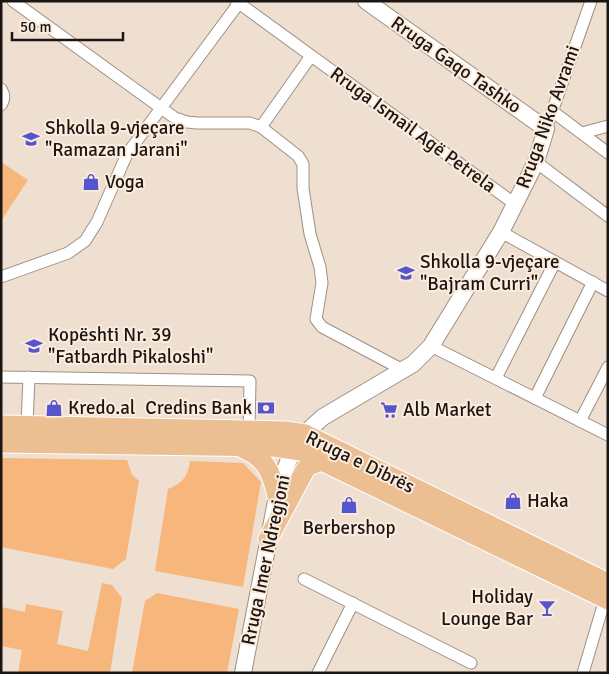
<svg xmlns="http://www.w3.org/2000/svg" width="609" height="674" font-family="Signika,sans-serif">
<rect width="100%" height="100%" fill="#efdfd1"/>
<g fill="#f7b67b">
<polygon points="1,162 28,180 1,221"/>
<polygon points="1,458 127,460 132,475 139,481 126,559 113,569 1,547"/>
<path d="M190,461L243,463L261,482L243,587L155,571L168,489C183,483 188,476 190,461Z"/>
<polygon points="102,583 112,585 122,598 110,673 18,673 22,650 1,646 1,607 25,612 26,604 63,611 57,644 88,651"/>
<polygon points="157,593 239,609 227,673 132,673 145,601"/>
</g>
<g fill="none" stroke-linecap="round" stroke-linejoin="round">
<g stroke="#9e9083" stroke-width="13">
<g id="street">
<polyline points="13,1 175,118 187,122 197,123 250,123 261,127 298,156 303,164 303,188 310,234 320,267 322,283 316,319 322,327 403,370"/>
<polyline points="236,1 515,204"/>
<path d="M1,89C5,95 5,99 1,105"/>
<polyline points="552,111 608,153"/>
<polyline points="261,127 311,56"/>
<polyline points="546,129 591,1"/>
<polyline points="582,133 608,126"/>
<polyline points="536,162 608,216"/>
<polyline points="501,232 608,291"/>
<polyline points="1,277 68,253 85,241 97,222 127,154 239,3"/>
<polyline points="431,346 608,435"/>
<polyline points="1,377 250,381 249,430"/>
<polyline points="496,378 555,262"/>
<polyline points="535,398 593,282"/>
<polyline points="580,421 608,367"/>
<polyline points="27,425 29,377"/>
<polyline points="304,579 471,663"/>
<polyline points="318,673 353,603"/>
<polyline points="583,673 605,599"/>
</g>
</g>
<g stroke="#9e9083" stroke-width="18">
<path id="secondary" d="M243,673L277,496C285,463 295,440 323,417L413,364L431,346L501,232L536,162L546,129L366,1"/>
</g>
<g stroke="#fff" stroke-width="21">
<g id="primary">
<polyline points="1,425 286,431 305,434 608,583"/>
<polyline points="1,443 273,447 301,451 608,600"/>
<path d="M242,448C266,458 271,471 277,496"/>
<polyline points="268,539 305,470 309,466 323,460"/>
</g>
</g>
<use href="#street" stroke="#fff" stroke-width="11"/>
<use href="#secondary" stroke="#fff" stroke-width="16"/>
<use href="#primary" stroke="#ecbf92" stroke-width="19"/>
</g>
<defs>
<g id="school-bare" transform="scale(1.35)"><path d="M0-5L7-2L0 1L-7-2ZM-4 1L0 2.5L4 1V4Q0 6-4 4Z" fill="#5655cd" stroke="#fcecde" stroke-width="2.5" paint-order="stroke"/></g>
<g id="shop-bare" transform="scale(1.35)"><path d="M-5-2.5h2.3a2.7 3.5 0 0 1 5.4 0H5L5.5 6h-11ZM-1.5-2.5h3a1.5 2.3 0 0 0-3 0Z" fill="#5655cd" stroke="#fcecde" stroke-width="2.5" paint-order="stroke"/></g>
<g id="bank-bare" transform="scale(1.35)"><path d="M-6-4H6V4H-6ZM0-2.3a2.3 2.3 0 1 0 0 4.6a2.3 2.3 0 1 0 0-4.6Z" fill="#5655cd" stroke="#fcecde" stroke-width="2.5" paint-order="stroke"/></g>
<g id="supermarket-bare" transform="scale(1.35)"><path d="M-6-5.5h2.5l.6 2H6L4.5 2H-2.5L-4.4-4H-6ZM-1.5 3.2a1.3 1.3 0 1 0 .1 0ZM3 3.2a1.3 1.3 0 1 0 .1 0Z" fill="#5655cd" stroke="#fcecde" stroke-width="2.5" paint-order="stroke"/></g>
<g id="bar-bare" transform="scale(1.35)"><path d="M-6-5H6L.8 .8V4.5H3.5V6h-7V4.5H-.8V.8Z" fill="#5655cd" stroke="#fcecde" stroke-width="2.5" paint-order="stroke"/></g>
</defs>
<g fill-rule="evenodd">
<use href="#school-bare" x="31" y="139"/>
<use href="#shop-bare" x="91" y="182"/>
<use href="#school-bare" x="406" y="273"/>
<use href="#school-bare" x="34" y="346"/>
<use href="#shop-bare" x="54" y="408"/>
<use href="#bank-bare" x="266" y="408"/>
<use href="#supermarket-bare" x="389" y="410"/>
<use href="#shop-bare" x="513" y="501"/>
<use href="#shop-bare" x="349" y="505"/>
<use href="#bar-bare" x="547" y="608"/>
</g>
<g text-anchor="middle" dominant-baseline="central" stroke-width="4" stroke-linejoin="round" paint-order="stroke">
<g font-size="19" fill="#1c1612" stroke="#fcecde">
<text transform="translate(456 65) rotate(35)">Rruga Gaqo Tashko</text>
<text transform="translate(548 117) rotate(-70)">Rruga Niko Avrami</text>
<text transform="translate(413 130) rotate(36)">Rruga Ismail Agë Petrela</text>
<text transform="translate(360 462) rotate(26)">Rruga e Dibrës</text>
<text transform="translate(266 560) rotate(-78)">Rruga Imer Ndregjoni</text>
</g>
<g font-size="19" fill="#1c1612" stroke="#fcecde" text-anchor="start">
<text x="45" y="128">Shkolla 9-vjeçare<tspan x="45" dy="22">"Ramazan Jarani"</tspan></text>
<text x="105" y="182">Voga</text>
<text x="420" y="262">Shkolla 9-vjeçare<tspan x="420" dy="22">"Bajram Curri"</tspan></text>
<text x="48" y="335">Kopështi Nr. 39<tspan x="48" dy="22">"Fatbardh Pikaloshi"</tspan></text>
<text x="68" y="408">Kredo.al</text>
<text x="252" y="408" text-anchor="end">Credins Bank</text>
<text x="403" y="410">Alb Market</text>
<text x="527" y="501">Haka</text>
<text x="349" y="528" text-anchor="middle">Berbershop</text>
<text x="533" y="597" text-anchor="end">Holiday<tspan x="533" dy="22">Lounge Bar</tspan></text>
</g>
</g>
<rect width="609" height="674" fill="none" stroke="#1c1612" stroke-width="5"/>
<path d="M12 32v8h111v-8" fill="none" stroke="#1c1612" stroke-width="2.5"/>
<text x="20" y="32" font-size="15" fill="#1c1612" stroke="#fcecde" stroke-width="4" paint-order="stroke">50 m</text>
</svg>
